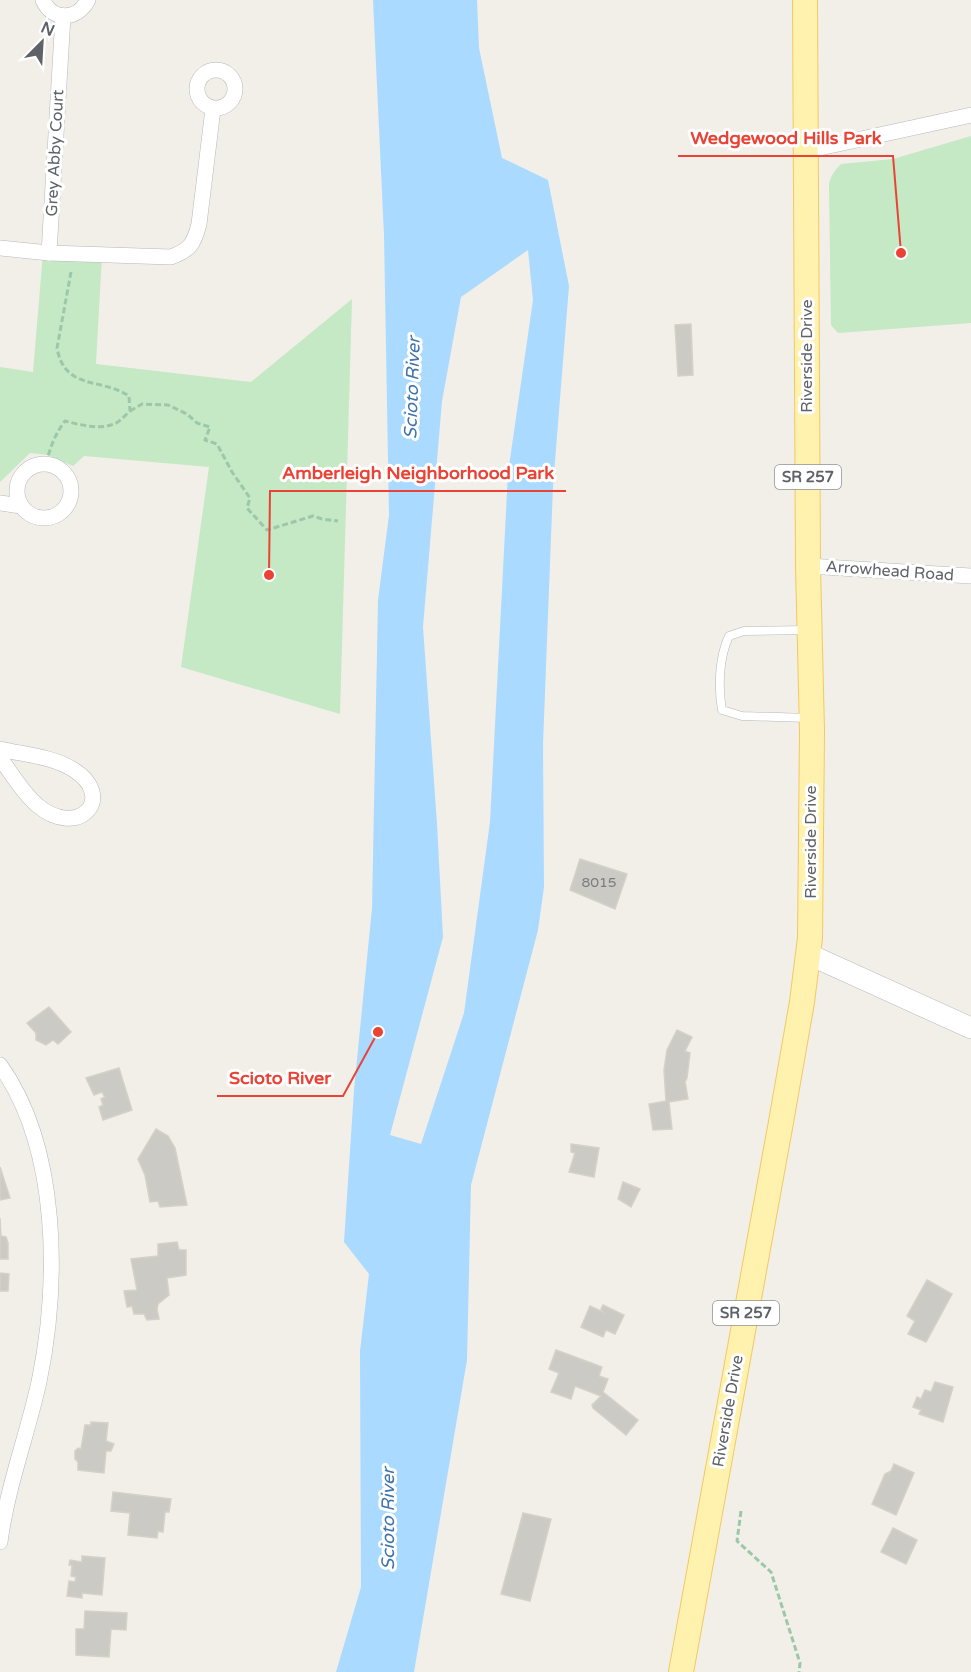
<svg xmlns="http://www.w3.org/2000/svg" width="971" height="1672" font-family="'Varela Round',sans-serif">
<rect width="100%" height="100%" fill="#f1efe8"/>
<g fill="#c5e8c5">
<path d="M971,136V323L838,333L831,325L829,184C831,175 835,170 841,164L893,159Z"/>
<polygon points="43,253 102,255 96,364 251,382 352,299 340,714 181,667 209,467 84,456 73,466 48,455 30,453 0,482 0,367 33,372"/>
</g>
<path fill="#aadaff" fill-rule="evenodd" d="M373,0H477L479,48L502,158L548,180L569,286L553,486L543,744L544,887L538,930L471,1185L467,1360L414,1672H336L361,1587L360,1351L369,1274L344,1242L354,1090L372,908L378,600L389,515L384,235ZM528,250L533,300L508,473L490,822L464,1013L421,1144L390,1135L443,937L437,824L423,627L442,401L461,297Z"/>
<g fill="#cccac5" stroke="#d6d1c6" stroke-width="1.5">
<polygon points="691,324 693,375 678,376 675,325"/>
<polygon points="580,859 627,874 615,909 570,890"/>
<polygon points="49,1007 71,1032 58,1044 53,1040 46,1045 36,1040 36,1033 27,1023"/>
<polygon points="677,1030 692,1037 685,1051 690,1053 687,1078 685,1082 688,1099 669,1102 672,1129 653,1130 649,1104 666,1101 664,1070 667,1050"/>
<polygon points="119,1068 132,1110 103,1120 99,1107 103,1105 101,1099 105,1097 102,1092 94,1095 86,1078"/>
<polygon points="156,1129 168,1136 175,1148 187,1205 160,1207 158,1201 150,1202 145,1175 138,1159"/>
<polygon points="571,1144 599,1148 594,1177 569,1172 575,1153 571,1152"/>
<polygon points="0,1167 10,1198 0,1200"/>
<polygon points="623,1182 640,1189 631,1207 618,1199"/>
<polygon points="0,1218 1,1236 6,1237 8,1243 8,1259 0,1259"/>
<polygon points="177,1242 179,1250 186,1250 186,1275 167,1278 169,1295 158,1304 157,1309 159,1319 147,1320 144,1314 134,1314 132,1306 127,1307 124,1291 137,1290 131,1259 158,1256 158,1244"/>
<polygon points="0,1273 9,1274 8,1291 0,1291"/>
<polygon points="927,1280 952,1294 926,1342 908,1334 915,1321 907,1316"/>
<polygon points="603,1305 624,1315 615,1334 606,1330 603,1337 581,1327 590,1306 603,1312 601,1309"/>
<polygon points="556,1350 602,1367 599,1376 608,1379 603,1392 638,1420 626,1435 593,1408 592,1405 601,1396 575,1386 571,1399 551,1392 559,1373 549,1369"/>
<polygon points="935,1382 953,1387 943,1422 919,1414 921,1410 913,1407 917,1397 921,1399 925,1390 931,1392"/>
<polygon points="91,1422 108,1423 106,1441 114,1444 111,1451 106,1451 104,1473 78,1470 78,1462 75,1459 75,1451 78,1448 81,1449 85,1425 91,1425"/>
<polygon points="894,1464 914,1473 896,1515 872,1504 885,1474 891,1471"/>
<polygon points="113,1492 171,1499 169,1512 165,1512 163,1532 158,1531 157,1538 128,1535 130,1513 111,1511"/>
<polygon points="523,1513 551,1519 530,1601 501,1594"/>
<polygon points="893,1528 917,1540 906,1564 881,1552"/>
<polygon points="82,1556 105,1558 102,1595 82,1593 82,1598 67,1596 69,1581 75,1582 76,1577 71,1576 72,1565 69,1565 70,1560 82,1562"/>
<polygon points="85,1611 127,1613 126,1630 111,1629 109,1657 76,1655 76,1629 84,1629"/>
</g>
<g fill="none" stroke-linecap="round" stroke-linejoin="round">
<g stroke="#b5b8bc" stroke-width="9">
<path id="lane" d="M805,630L744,631L729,636C719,657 718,687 722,710L742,716L808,718"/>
</g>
<g stroke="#b5b8bc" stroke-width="16">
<g id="street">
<path d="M43,0C52,22 78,20 88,0"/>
<circle cx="216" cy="89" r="19"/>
<polyline points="806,151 971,115"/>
<path d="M0,248L49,253L171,257C190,250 194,244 199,224L213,109"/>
<polyline points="49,253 63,16"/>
<circle cx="44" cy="491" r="27"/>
<polyline points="0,503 21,506"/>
<polyline points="808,566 971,576"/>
<path d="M0,749C25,755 52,756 74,770C117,798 78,840 37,805C22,792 12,774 0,758"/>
<path d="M0,1065C60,1149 59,1285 39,1382C27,1436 7,1488 0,1542"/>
</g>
</g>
<g stroke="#b6babf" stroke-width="22">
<polyline id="secondary" points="808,954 971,1028"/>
</g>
<g stroke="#f2c960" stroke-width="26">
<polyline id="primary" points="681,1672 781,1122 802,1002 810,938 812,731 808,566 805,0"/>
</g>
<g stroke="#9cc7a9" stroke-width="3" stroke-dasharray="6 3" stroke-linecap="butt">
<polyline points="130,411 142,404 168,405 187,414 197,423 210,427 205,440 217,444 232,472 250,498 247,508 267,530 313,516 322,519 338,521"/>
<path d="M46,464C50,448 55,434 65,421C81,425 99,430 114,424C120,422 125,415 130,411L129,396C100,377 65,391 57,348L71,272"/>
<polyline points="741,1511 737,1541 771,1572 800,1663 799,1672"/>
</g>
<use href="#lane" stroke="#fff" stroke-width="8"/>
<use href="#street" stroke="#fff" stroke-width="15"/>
<use href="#secondary" stroke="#fff" stroke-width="21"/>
<use href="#primary" stroke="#fff2af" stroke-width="24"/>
</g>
<g text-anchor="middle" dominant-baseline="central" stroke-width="6" stroke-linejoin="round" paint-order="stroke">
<g font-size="14" fill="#7a7d7f">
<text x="599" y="882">8015</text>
</g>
<g fill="#fff" stroke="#8f9295" stroke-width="1.5">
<rect x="775" y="465" width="66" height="24" rx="4.5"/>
<rect x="713" y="1301" width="66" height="24" rx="4.5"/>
</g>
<g font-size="15" font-weight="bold" fill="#5f6368">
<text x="808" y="477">SR 257</text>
<text x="746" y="1313">SR 257</text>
</g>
<g font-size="16" fill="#5f6368" stroke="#fff">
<text transform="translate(55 153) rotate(-87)">Grey Abby Court</text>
<text transform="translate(807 356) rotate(-90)">Riverside Drive</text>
<text transform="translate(890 571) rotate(4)">Arrowhead Road</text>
<text transform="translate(811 842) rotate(-90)">Riverside Drive</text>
<text transform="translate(728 1411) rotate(-80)">Riverside Drive</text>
</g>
<g font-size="18" font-style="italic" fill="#4174aa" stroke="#fff">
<text transform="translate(412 388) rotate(-88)">Scioto River</text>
<text transform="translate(388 1519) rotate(-90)">Scioto River</text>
</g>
</g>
<path fill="none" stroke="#ea4335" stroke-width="2" d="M901 253L893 156H678M269 575L270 491H566M378 1032L343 1096H217"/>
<g fill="#ea4335" stroke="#fff" stroke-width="2">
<circle cx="901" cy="253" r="6"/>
<circle cx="269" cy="575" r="6"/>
<circle cx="378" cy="1032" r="6"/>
</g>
<g font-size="18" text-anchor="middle" font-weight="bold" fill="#ea4335" stroke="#fff" stroke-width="6" stroke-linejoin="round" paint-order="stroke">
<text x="786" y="144">Wedgewood Hills Park</text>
<text x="418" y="479">Amberleigh Neighborhood Park</text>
<text x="280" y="1084">Scioto River</text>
</g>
<g transform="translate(42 42) rotate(24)" stroke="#ffffff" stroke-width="4.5" paint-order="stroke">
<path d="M0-4.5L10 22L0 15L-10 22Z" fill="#5f6368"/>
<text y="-9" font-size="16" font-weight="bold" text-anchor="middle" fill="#5f6368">N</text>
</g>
</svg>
